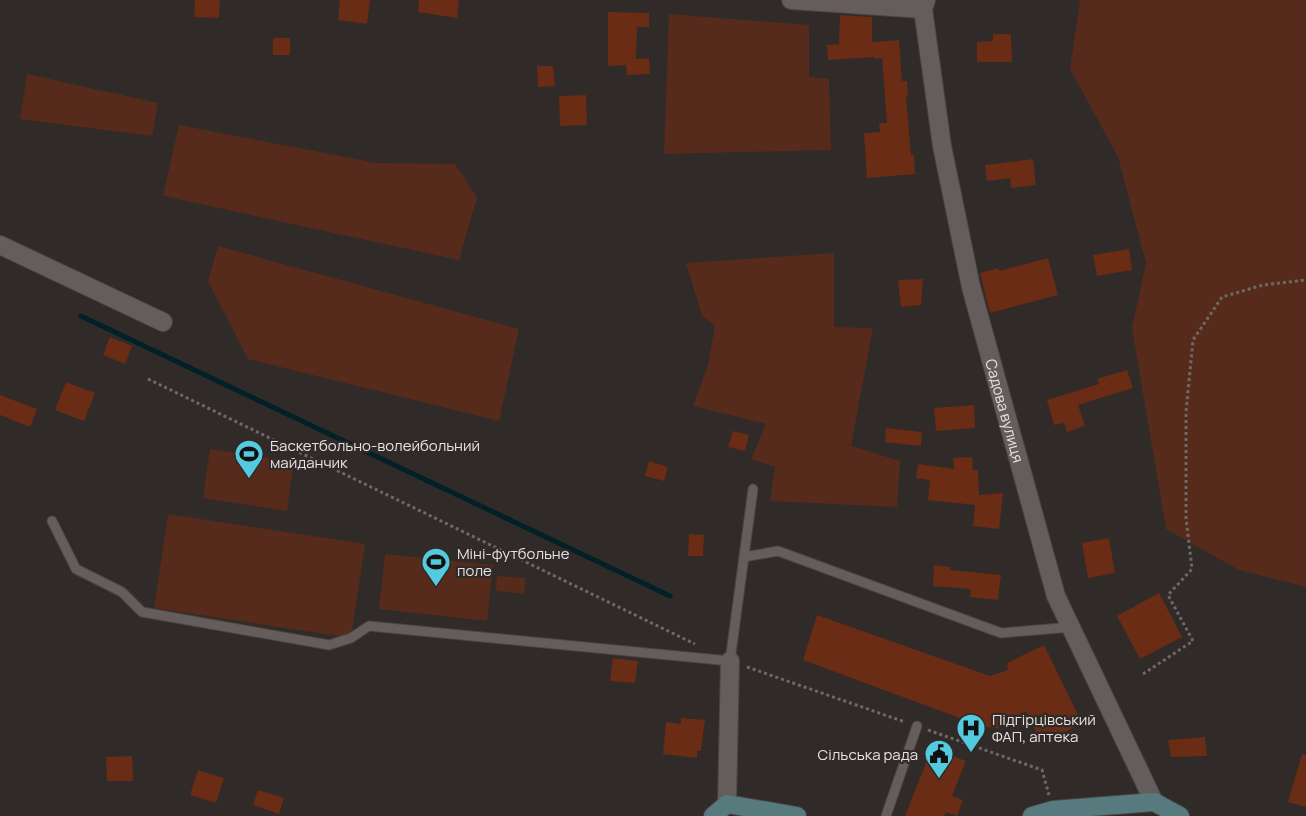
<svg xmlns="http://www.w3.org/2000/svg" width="1306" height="816" font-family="Manrope,sans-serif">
<rect width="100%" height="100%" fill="#302a28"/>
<g fill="#572b1b">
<polygon points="1080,0 1306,0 1306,587 1239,570 1166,529 1132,328 1146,263 1118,157 1070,69"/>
<polygon points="669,14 809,25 809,77 829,79 831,150 664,154"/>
<polygon points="27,74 158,103 152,136 20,119"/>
<polygon points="179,125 377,163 455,164 477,197 459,260 163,196"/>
<polygon points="218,246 519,329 499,421 248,359 208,281"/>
<polygon points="834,253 834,327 873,328 851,446 900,461 897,507 770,501 775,467 751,459 766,424 693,406 708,365 715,326 702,316 686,263"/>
<polygon points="210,449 294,461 287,511 203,498"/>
<polygon points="168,514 365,544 351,638 154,608"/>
<polygon points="385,554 493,565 487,621 379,609"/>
<polygon points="497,576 526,578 524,594 496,591"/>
</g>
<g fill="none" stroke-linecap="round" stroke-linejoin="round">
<polyline stroke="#012126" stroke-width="5" points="81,316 670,596"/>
</g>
<g fill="#6a2c14">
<polygon points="195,0 220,0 219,18 194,17"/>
<polygon points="340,0 370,0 367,24 338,20"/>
<polygon points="419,0 459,0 457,18 418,12"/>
<polygon points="608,12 649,13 649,27 637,27 636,59 649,58 650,74 627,75 626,65 608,66"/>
<polygon points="840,15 872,17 872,42 899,40 902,81 907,81 908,96 906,96 911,155 914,155 915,174 867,178 864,133 880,132 879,123 887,123 882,58 874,59 874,57 828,60 827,45 839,44"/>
<polygon points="993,34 1011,34 1012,62 977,62 977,42 993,41"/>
<rect x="273" y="38" width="17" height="17"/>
<polygon points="537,66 553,66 555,86 538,87"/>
<polygon points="586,95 587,125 560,126 559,96"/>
<polygon points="1033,159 1036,185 1011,188 1010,178 987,181 985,165"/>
<polygon points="1129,249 1132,270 1097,276 1093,255"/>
<polygon points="1048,258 1058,295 990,313 980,273 998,268 999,271"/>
<polygon points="923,279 921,305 901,307 898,280"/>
<polygon points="110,337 132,346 125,364 103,355"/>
<polygon points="1127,370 1133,388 1078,405 1085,426 1067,432 1064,423 1054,425 1047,400 1099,384 1097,379"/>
<polygon points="66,382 95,393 84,421 55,410"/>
<polygon points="0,395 37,409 30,427 0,415"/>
<polygon points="974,405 975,428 936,431 934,408"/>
<polygon points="886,428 922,432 921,446 885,442"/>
<polygon points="733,431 749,435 745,451 728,447"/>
<polygon points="972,457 973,470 978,470 979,495 1003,493 999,529 973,526 975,505 928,500 930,480 916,478 918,464 954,469 953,458"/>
<polygon points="649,461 668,467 664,481 645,476"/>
<polygon points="689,534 704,535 703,556 688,556"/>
<polygon points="1109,538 1115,573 1088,578 1082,543"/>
<polygon points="934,565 950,567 950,570 1001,575 998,600 970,597 971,589 933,586"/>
<polygon points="1159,593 1182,637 1140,659 1117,616"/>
<polygon points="817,615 990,676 1008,670 1007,663 1044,645 1082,723 1042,744 1026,711 998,728 984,727 803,660"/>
<polygon points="613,658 638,661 635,683 610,681"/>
<polygon points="681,718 705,720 701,751 697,751 697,758 663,754 666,722 681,724"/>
<polygon points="1205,737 1207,756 1171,757 1168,740"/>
<polygon points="932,748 966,761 952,796 963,800 957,816 946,812 944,816 905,816"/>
<polygon points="1302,754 1306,755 1306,807 1288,802"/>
<polygon points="132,756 133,781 107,781 106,757"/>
<polygon points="198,770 224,778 216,803 190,795"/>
<polygon points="258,790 284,798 279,814 253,805"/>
</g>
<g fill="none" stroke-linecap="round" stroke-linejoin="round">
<g stroke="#494543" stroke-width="11">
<g id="lane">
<polyline points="52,521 76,569 122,592 142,612 329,645 351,638 369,626 730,661 753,489"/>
<polyline points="744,557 778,551 1001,633 1072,627"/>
<polyline points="886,816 917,726"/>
</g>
</g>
<g stroke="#494543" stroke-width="20">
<g id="street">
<polyline points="791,0 923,9"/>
<path id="s1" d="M926,0L923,9L942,146L971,287L1056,596L1154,802"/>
<polyline points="0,245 163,322"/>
<polyline points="727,804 730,661"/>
</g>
</g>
<g stroke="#494543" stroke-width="20">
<g id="secondary">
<polyline points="713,816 727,804 797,816"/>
<polyline points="1032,816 1053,810 1154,802 1180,816"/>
</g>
</g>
<g stroke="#6e6967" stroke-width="3" stroke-dasharray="3 3" stroke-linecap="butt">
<polyline points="148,379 695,644"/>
<polyline points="747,667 905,722"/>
<polyline points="1143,674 1193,641 1168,595 1192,569 1186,518 1186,412 1193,340 1222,297 1263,285 1306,280"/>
<polyline points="928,730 1042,770 1049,795"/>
</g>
<use href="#lane" stroke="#645d5b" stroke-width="9"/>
<use href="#street" stroke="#645d5b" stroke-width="18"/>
<use href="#secondary" stroke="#577a7f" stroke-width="18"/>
</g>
<defs>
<g id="stadium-pin" transform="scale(1.5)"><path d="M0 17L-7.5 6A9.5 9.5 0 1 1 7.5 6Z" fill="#54cade" stroke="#302a28"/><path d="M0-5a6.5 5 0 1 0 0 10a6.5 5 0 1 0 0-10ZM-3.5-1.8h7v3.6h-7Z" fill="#111"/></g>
<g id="hospital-pin" transform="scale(1.5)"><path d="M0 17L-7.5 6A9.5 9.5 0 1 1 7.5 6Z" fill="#54cade" stroke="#302a28"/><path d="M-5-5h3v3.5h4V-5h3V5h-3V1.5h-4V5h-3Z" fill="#111"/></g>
<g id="civic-pin" transform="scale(1.5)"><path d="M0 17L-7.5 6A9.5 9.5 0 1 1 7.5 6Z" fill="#54cade" stroke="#302a28"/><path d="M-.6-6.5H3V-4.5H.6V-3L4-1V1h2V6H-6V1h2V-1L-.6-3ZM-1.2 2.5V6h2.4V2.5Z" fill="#111"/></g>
</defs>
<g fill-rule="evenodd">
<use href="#stadium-pin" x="249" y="454"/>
<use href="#stadium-pin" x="436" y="562"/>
<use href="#hospital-pin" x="971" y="728"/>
<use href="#civic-pin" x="939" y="754"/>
</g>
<g text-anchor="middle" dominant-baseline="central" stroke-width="4.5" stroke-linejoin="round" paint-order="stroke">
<g font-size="15" fill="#e6e2e1" stroke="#302a28">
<text stroke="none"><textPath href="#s1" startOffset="420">Садова вулиця</textPath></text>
</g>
<g font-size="15" fill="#e6e2e1" stroke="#302a28" text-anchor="start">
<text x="270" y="445">Баскетбольно-волейбольний<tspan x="270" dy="17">майданчик</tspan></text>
<text x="457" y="553">Міні-футбольне<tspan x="457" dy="17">поле</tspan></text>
<text x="992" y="719">Підгірцівський<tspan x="992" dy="17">ФАП, аптека</tspan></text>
<text x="918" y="754" text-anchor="end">Сільська рада</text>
</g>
</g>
</svg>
